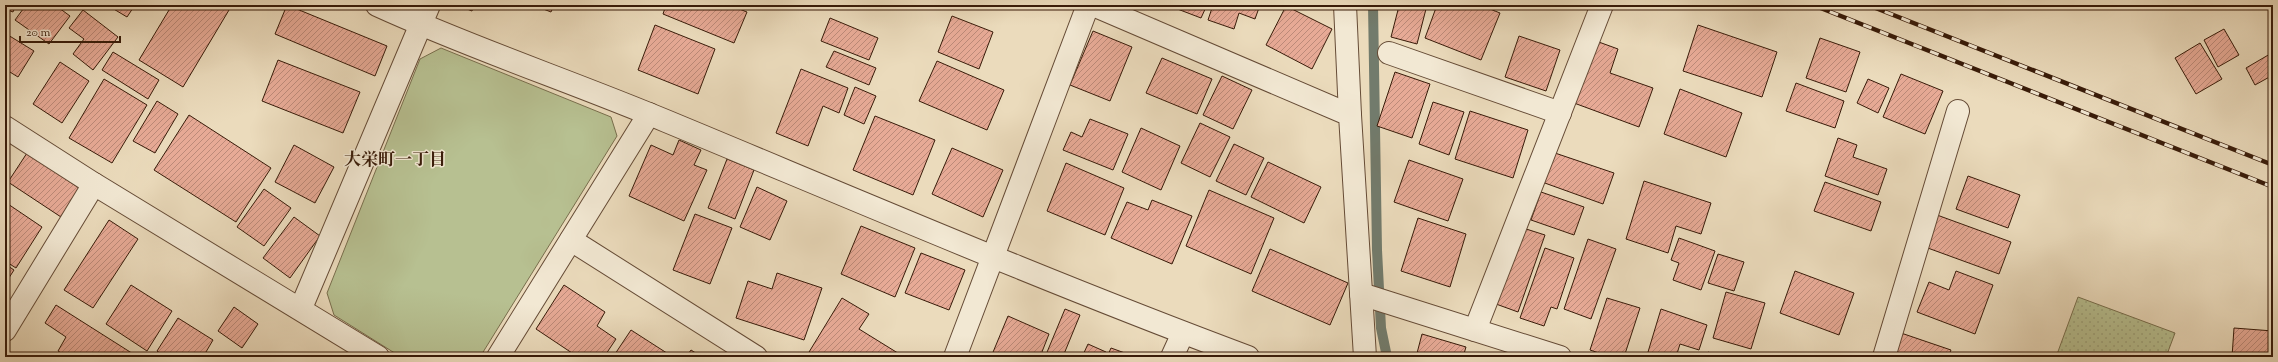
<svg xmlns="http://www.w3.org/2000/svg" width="2278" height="362" font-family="'Sorts Mill Goudy','Noto Serif JP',serif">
<defs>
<pattern id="garden-dots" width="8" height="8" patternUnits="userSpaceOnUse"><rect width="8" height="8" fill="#b7c091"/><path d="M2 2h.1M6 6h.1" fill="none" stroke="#9ea47c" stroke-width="1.8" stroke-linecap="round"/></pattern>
<pattern id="building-hatch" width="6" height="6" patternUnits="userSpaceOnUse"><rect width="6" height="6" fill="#e7aa96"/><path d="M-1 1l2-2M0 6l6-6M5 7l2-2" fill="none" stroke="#bc8a79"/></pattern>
</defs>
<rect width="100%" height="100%" fill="#ebdbbc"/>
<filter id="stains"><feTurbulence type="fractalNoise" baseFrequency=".005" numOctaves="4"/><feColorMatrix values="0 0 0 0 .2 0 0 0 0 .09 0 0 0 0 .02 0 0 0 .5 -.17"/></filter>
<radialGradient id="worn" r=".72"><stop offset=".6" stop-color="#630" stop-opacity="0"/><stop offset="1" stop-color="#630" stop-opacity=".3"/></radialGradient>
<polygon fill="#b7c091" stroke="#786e4d" points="441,48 611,117 617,136 480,357 401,357 334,315 327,293 420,59"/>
<polygon fill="url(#garden-dots)" stroke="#786e4d" points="2078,297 2175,333 2166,357 2056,357"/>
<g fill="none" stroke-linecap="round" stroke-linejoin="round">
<polyline stroke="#727b6c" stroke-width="10" points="1373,5 1377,250 1381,328 1387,357"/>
</g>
<g fill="url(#building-hatch)" stroke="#381b09">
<polygon points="5,5 16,5 13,12 5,9"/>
<polygon points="26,5 55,5 70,16 49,44 15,20"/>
<polygon points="107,5 135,5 127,17"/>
<polygon points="172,5 232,5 183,87 139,60"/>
<polygon points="287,5 387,46 375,76 275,34"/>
<polygon points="457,5 474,5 472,11"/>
<polygon points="533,5 554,5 551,12"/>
<polygon points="666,5 729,5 747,12 734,43 663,14"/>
<polygon points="1167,5 1207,5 1201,18"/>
<polygon points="1213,5 1260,5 1255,19 1239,13 1234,29 1208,20"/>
<polygon points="1395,5 1427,5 1417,44 1391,37 1399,6"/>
<polygon points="1437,5 1480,5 1500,13 1481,60 1425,38"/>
<polygon points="1286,6 1332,29 1312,69 1266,45"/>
<polygon points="83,10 118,37 93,70 73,54 84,39 69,28"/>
<polygon points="952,16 993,32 979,69 938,52"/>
<polygon points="830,18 878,38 869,60 821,41"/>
<polygon points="655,25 715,49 698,94 638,70"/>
<polygon points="1698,25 1777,52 1762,97 1683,71"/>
<polygon points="2224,29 2239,55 2218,67 2204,40"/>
<polygon points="1093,31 1132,47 1110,101 1070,85"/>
<polygon points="8,35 34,51 18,77 5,69 5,39"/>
<polygon points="1519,36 1560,50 1546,91 1505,77"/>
<polygon points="1820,38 1860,52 1846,92 1806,78"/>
<polygon points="1596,41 1618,49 1610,73 1653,88 1639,127 1574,103"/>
<polygon points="2200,43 2222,79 2196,94 2175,58"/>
<polygon points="834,51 876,68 869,85 826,67"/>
<polygon points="113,52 159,80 148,99 102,70"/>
<polygon points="2270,54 2273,59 2273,75 2255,85 2246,68"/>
<polygon points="1162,58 1212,79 1197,114 1146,93"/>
<polygon points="278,60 360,92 343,133 262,101"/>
<polygon points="937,61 1004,90 987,130 919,101"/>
<polygon points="60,62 89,81 62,123 33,104"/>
<polygon points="801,69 848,88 839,113 823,106 808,146 776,133"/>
<polygon points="1395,72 1430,84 1412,138 1377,126"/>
<polygon points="1901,74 1943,91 1925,134 1883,117"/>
<polygon points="1222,76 1252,90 1233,129 1203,115"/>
<polygon points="104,79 147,105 112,163 69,138"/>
<polygon points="1868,79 1889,88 1878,113 1857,103"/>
<polygon points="1796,83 1844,101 1835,128 1786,111"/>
<polygon points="855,87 876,96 864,124 844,115"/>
<polygon points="1680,89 1742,113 1726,157 1664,134"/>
<polygon points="157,101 178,114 155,153 133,141"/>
<polygon points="1433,102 1464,112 1449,155 1419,144"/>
<polygon points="1470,111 1528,130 1513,178 1455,159"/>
<polygon points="189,115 271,168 236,222 154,170"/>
<polygon points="875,116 935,140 913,195 853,170"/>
<polygon points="1090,119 1128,134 1113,170 1063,150 1071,132 1082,137"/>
<polygon points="1200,123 1230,137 1210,177 1181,163"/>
<polygon points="1141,128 1180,146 1161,190 1122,172"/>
<polygon points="1838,138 1857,145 1853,157 1887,169 1878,195 1825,176"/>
<polygon points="679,140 701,150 694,165 707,170 684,221 629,196 651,145 673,155"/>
<polygon points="1234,144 1264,158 1246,195 1216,181"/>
<polygon points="294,145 334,167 315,203 275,182"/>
<polygon points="952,148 1003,170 983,217 932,194"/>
<polygon points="1552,152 1614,173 1603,204 1542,182"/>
<polygon points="27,153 79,188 61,217 8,182"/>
<polygon points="727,159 754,170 735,219 708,208"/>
<polygon points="1409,160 1463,179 1448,221 1394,202"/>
<polygon points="1268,162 1321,187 1304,223 1251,197"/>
<polygon points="1066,163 1124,188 1105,235 1047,211"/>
<polygon points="1968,176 2020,195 2008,228 1956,209"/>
<polygon points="1644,181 1711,203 1701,234 1676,226 1668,253 1626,239"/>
<polygon points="1825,182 1881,202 1871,231 1814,211"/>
<polygon points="757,187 787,201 770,240 740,227"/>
<polygon points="264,189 291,208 264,246 237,227"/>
<polygon points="1209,190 1274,218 1251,274 1186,246"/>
<polygon points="1541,192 1584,207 1574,235 1531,220"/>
<polygon points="1152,200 1192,216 1172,264 1111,238 1127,202 1148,210"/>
<polygon points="5,202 42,227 16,268 5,261"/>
<polygon points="695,214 732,228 710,284 673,270"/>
<polygon points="1937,215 2011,242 1999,274 1925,247"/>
<polygon points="294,217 320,236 290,278 263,258"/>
<polygon points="1418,218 1466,234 1450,287 1401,271"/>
<polygon points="109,220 138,239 93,308 64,290"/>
<polygon points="861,226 915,248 895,297 841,274"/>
<polygon points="1523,228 1545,235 1518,312 1496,304"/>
<polygon points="1679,238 1715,251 1701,290 1673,280 1679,263 1671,260"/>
<polygon points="1588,239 1616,249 1591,319 1564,309"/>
<polygon points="1545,248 1574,258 1557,309 1551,307 1544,326 1520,318"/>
<polygon points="1270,249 1348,283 1330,325 1252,291"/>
<polygon points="921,253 965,270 949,310 905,293"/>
<polygon points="1718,254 1744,262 1734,291 1708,283"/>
<polygon points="5,264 14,270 5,284"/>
<polygon points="1795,271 1854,293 1839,335 1780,313"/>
<polygon points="1956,271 1993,285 1975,334 1917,312 1929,282 1949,290"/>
<polygon points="777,273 822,288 804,340 736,318 748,281 772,289"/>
<polygon points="131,285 172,311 147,351 106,324"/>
<polygon points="564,285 605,312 597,326 616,339 604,357 578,357 536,329"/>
<polygon points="1726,292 1765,303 1751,349 1713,338"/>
<polygon points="842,298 869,314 859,329 901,355 900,357 806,357"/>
<polygon points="1607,298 1640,308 1624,357 1611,357 1590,350"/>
<polygon points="56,305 138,357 68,357 58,351 66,337 45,323"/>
<polygon points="234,307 258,324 242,348 218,331"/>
<polygon points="1065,309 1080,315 1064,354 1070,357 1045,357"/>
<polygon points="1661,309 1707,325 1699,350 1680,344 1676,357 1663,357 1648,352"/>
<polygon points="1008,316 1049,334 1040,357 991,357"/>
<polygon points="178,318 213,340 203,357 165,357 157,351"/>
<polygon points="2234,328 2273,331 2273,357 2232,357"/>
<polygon points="631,330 673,357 613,357"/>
<polygon points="1901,333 1951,350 1948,357 1893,357"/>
<polygon points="1422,334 1466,347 1463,357 1416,357"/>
<polygon points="1088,344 1106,352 1103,357 1082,357"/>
<polygon points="1111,348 1136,357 1107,357"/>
<polygon points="691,350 702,357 686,357"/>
<polygon points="1708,352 1720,357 1706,357"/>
</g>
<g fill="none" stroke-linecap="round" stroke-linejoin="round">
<g stroke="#654b36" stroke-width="24">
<g id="minor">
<path d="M377,5C471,48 570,81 666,121C859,201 1052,284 1248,357"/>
<polyline points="1093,5 1350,115 1365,357"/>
<polyline points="1345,5 1350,115"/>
<polyline points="1389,53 1560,113"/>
<polyline points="5,127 94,184 5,330"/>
<polyline points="94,184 378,357"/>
<polyline points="571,240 756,357"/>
<polyline points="1361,294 1560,357"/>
<polyline points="301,308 429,5"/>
<polyline points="1475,330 1602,5"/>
<polyline points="498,357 649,114"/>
<polyline points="955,357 1088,5"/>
<polyline points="1172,357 1183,333"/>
<polyline points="1884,357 1958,111"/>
</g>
</g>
<use href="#minor" stroke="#f2e8d3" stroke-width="22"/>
<g stroke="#381b09" stroke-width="4.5">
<g id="rail">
<polyline points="1813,5 2273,187"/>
<polyline points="1868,5 2273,165"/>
</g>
</g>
<use href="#rail" stroke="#f2e8d3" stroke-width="3" stroke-dasharray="9" stroke-linecap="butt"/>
</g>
<g text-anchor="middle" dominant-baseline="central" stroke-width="3" stroke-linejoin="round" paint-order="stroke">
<g font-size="17" font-weight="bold" fill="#381b09" stroke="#f2e8d3">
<text x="395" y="161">大栄町一丁目</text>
</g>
</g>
<rect width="2278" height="362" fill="none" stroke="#ebdbbc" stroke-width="20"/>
<rect x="6" y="6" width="2266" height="350" fill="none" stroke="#381b09" stroke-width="2"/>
<rect x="10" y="10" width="2258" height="342" fill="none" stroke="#381b09"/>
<path d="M20 36v6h100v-6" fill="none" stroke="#381b09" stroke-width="2"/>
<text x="26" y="36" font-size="12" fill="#381b09" stroke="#f2e8d3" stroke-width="3" paint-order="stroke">20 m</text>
<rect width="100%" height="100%" filter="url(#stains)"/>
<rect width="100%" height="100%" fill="url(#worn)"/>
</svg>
